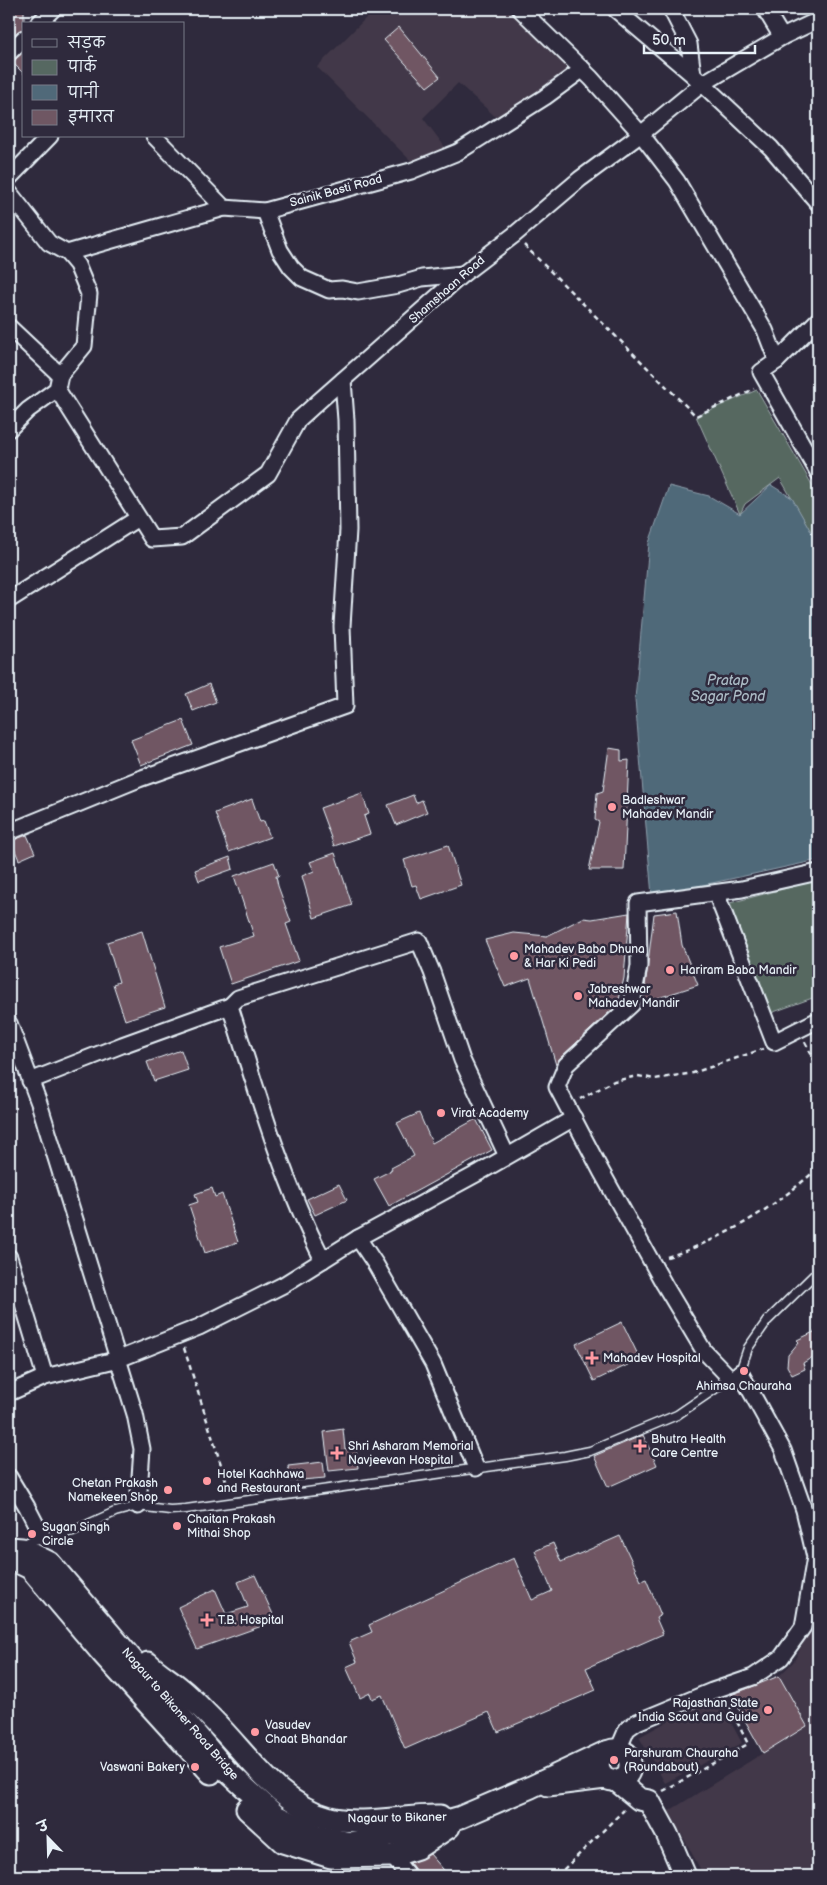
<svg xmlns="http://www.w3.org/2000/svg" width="827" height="1885" font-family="'Balsamiq Sans','Playpen Sans Deva',sans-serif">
<rect width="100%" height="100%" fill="#2f2a3d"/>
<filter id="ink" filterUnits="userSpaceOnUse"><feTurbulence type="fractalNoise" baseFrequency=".02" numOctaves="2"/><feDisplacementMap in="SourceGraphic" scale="10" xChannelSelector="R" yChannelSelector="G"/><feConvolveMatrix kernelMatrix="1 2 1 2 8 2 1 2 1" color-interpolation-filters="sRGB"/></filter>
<g filter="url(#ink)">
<g fill="#423848">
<polygon points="375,9 510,9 574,70 498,119 458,83 423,118 445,147 413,163 317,67"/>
<polygon points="818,1614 818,1876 704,1876 669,1811 807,1726 779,1676 794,1661"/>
<polygon points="716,1695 742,1743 665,1783 639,1737"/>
</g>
<g fill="#566861" stroke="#9facac">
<polygon points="757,390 818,495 818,544 780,478 745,504 740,514 696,416"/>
<polygon points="818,880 818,996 768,1014 726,904"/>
</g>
<polygon fill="#506979" stroke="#8d9fac" points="771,485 792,498 818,544 818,860 652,896 635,699 649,543 669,486 709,496 740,514"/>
<g fill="#6f5763" stroke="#e8f1f8">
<polygon points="9,9 24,9 24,29 18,31 9,40"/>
<polygon points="399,27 440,77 427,87 384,40"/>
<polygon points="24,52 24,74 12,62"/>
<polygon points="209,684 216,702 193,711 186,694"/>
<polygon points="183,720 193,745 141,765 131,740"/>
<polygon points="609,748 621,750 621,761 629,760 624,870 589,870 599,822 595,820 597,793 603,791"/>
<polygon points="362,793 369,814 364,816 370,834 334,846 320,808"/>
<polygon points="413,795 416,803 422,800 427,812 396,825 388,805"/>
<polygon points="252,799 260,822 264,821 270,837 229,852 215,813"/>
<polygon points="27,835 35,853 19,860 11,841"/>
<polygon points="448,845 461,885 421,899 416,885 412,886 404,860"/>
<polygon points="335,853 352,905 314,918 302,876 314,871 310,862"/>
<polygon points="230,857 233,869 199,881 195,870"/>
<polygon points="274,862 279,876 276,876 278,886 291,922 286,924 299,961 231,984 219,947 254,936 234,876"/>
<polygon points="677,911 682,945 698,985 643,1003 654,914"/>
<polygon points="629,913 624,978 618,1004 560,1058 556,1065 530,978 505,987 485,940 514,933 547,936 583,918 592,919"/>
<polygon points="142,931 165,1007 125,1020 113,984 119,982 107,942"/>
<polygon points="181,1050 188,1070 154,1081 147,1062"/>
<polygon points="419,1113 432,1143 476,1119 492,1150 389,1206 374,1179 392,1170 391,1168 414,1156 397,1123"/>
<polygon points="339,1184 347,1200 315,1215 307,1199"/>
<polygon points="212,1188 215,1197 222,1194 238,1242 205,1253 189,1205 198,1202 195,1194"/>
<polygon points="622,1322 640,1359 594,1381 576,1344"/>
<polygon points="818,1330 818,1349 815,1350 816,1355 803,1363 805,1369 792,1375 787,1366 788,1355 799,1342 797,1340"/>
<polygon points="343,1429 345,1449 356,1448 358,1468 329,1471 324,1432"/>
<polygon points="643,1435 657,1465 608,1487 594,1456"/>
<polygon points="323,1462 325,1478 290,1481 288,1466"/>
<polygon points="620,1536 641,1581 646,1579 661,1615 656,1618 663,1634 586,1668 596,1690 498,1732 489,1712 405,1749 382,1695 372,1699 370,1693 360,1698 346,1667 357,1662 349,1642 372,1632 369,1625 514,1558 532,1600 552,1591 535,1551 553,1543 561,1562"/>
<polygon points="255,1575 276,1621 197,1649 178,1607 215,1589 226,1614 248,1607 238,1582"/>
<polygon points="779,1676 807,1726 763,1753 731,1695"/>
<polygon points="430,1854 449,1876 417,1876 416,1871 410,1863"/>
</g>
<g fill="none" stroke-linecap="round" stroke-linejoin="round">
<g stroke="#e8f1f8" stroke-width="11">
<polyline id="lane" points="26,1543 30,1541 73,1531 115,1512 138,1506 170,1510 186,1509 565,1456 590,1451 677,1415 740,1372 748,1348 767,1321 818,1271"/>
</g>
<g stroke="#e8f1f8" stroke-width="19">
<g id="street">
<polyline points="520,9 591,78 641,134 677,181 765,330 777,361 818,320"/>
<polyline points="615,9 693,75 771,148 818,203"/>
<polyline points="671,9 689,44 693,75"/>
<polyline points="765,9 782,37"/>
<polyline points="38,24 53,9"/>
<polyline points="9,53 24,38"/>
<polyline points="154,136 224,208"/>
<polyline points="9,178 50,136"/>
<polyline points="9,192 49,243 67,253 77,265 89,294 84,346 60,375 57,389 28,410 9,429"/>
<polyline points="265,211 280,250 291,267 302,278 329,290 342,289 358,292 398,285 422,278 463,274"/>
<polyline points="67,253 224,208 265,211 411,171 458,152 545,97 583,69"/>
<polyline points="9,327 60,375"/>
<polyline points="777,361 761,372 818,472"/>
<polyline points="57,389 152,539 182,537 268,474 298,420 319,401 463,274 514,235 580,179 641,134 702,84 782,37 818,20"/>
<polyline points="9,600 138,518"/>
<polyline points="9,832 139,779 345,706 342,626 348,530 346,420 343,380"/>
<polyline points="716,893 774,1042 818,1020"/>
<polyline points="9,1023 39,1103 135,1414 142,1449 138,1506"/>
<polyline points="30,1081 122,1045 230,1006"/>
<polyline points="9,1257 45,1377"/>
<path d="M323,1260C282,1179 257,1092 230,1006L238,998L419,941L432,972L462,1060L507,1156"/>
<polyline points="730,1378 704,1351 664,1284 601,1171 557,1087 566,1065 632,1004 639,966 638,903 742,889 818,872"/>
<polyline points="9,1393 45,1377 119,1359 199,1327 283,1285 358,1238"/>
<polyline points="476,1468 433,1364 376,1265 358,1238 480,1172 574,1118"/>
<polyline points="9,1477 27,1507 43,1538"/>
<polyline points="618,1750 627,1729 637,1722 712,1691 753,1677 781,1658 803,1627 815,1557 804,1510 783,1450 740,1372"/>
<polyline points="392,1856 408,1876"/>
</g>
</g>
<g stroke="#e8f1f8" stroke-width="25">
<g id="secondary">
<polyline points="9,1548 22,1549 50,1563 227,1771 276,1816 317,1836 350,1843 411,1831 461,1817 531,1787 606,1752"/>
<polyline points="9,1558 30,1568 102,1653 211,1773"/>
<path d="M148,1663C158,1673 171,1680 181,1689C191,1697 200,1707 209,1716C246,1752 277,1804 330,1818C364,1826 405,1815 440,1816"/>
<polyline points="617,1781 639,1799 649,1801 667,1834 685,1876"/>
<path d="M548,1785L605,1778C617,1783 631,1779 630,1764C629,1737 581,1753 605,1778"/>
<polyline points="247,1809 283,1842 331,1857 392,1856 417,1848 449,1827"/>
</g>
</g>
<g stroke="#e8f1f8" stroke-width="2.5" stroke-dasharray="5 4" stroke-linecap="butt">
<polyline points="524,245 696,416 754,389"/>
<polyline points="805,1042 818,1067"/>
<polyline points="580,1099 614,1081 638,1076 655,1079 693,1073 763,1049"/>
<path d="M667,1257C723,1240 774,1208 818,1168"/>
<polyline points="184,1348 230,1493"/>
<polyline points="663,1791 748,1744 727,1701"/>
<polyline points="557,1876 624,1810"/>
</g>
<use href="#lane" stroke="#2f2a3d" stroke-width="8"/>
<use href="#street" stroke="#2f2a3d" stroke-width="15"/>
<use href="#secondary" stroke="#2f2a3d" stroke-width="21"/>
<polyline stroke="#e8f1f8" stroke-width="4" stroke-dasharray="8 4" stroke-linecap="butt" points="9,1863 20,1876"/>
</g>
</g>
<g fill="#ff9aa2" stroke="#2f2a3d" stroke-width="2">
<circle cx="612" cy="807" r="5"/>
<circle cx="514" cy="956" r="5"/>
<circle cx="670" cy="970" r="5"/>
<circle cx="578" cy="996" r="5"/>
<circle cx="441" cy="1113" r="5"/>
<path d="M589.5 1350.5h5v5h5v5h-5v5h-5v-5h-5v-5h5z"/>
<circle cx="744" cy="1371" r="5"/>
<path d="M637.5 1438.5h5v5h5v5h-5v5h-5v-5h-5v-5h5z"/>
<path d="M334.5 1445.5h5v5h5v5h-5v5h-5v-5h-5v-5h5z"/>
<circle cx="207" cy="1481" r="5"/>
<circle cx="168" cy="1490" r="5"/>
<circle cx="177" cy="1526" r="5"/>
<circle cx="32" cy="1534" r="5"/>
<path d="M204.5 1612.5h5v5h5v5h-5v5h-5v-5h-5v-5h5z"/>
<circle cx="768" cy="1710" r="5"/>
<circle cx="255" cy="1732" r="5"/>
<circle cx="614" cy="1760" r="5"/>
<circle cx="195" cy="1767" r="5"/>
</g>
<g text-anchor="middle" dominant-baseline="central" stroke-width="5" stroke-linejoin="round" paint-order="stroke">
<g font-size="12" fill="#e8f1f8" stroke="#2f2a3d">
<text transform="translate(336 191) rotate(-15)">Sainik Basti Road</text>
<text transform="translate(447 290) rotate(-41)">Shamshaan Road</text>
<text transform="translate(180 1714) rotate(49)">Nagaur to Bikaner Road Bridge</text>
<text transform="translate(397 1818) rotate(-1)">Nagaur to Bikaner</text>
</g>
<g font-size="12" fill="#e8f1f8" stroke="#2f2a3d" text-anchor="start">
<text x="622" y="800">Badleshwar<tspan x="622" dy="14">Mahadev Mandir</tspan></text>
<text x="524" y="949">Mahadev Baba Dhuna<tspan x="524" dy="14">&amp; Har Ki Pedi</tspan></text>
<text x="680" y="970">Hariram Baba Mandir</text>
<text x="588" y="989">Jabreshwar<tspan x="588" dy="14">Mahadev Mandir</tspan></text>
<text x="451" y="1113">Virat Academy</text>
<text x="603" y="1358">Mahadev Hospital</text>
<text x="744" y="1386" text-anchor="middle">Ahimsa Chauraha</text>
<text x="651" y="1439">Bhutra Health<tspan x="651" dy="14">Care Centre</tspan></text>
<text x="348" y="1446">Shri Asharam Memorial<tspan x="348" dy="14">Navjeevan Hospital</tspan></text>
<text x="217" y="1474">Hotel Kachhawa<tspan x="217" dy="14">and Restaurant</tspan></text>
<text x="158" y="1483" text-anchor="end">Chetan Prakash<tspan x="158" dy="14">Namekeen Shop</tspan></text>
<text x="187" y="1519">Chaitan Prakash<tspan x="187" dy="14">Mithai Shop</tspan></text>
<text x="42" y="1527">Sugan Singh<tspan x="42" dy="14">Circle</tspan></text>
<text x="218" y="1620">T.B. Hospital</text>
<text x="758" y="1703" text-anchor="end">Rajasthan State<tspan x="758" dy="14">India Scout and Guide</tspan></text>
<text x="265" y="1725">Vasudev<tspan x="265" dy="14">Chaat Bhandar</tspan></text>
<text x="624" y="1753">Parshuram Chauraha<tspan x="624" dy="14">(Roundabout)</tspan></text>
<text x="185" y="1767" text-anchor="end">Vaswani Bakery</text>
</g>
<g font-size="14" font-style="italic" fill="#abbbc5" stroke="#2f2a3d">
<text x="728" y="680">Pratap<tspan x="728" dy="16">Sagar Pond</tspan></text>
</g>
</g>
<rect width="827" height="1885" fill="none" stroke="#2f2a3d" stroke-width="30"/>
<rect x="15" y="15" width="797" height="1855" fill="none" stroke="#e8f1f8" stroke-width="2" filter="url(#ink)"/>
<rect x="22" y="22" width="162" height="115" fill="#2f2a3d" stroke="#797a88"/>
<rect x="32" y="39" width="25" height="8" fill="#2f2a3d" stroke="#797a88"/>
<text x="68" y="48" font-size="15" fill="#e8f1f8">सड़क</text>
<rect x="32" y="60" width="25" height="15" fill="#566861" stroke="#797a88"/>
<text x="68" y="72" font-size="15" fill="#e8f1f8">पार्क</text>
<rect x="32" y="85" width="25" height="15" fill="#506979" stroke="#797a88"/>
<text x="68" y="98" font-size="15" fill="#e8f1f8">पानी</text>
<rect x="32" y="110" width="25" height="15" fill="#6f5763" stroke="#797a88"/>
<text x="68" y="122" font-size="15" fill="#e8f1f8">इमारत</text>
<g transform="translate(48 1838) rotate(337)" stroke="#2f2a3d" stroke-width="4" paint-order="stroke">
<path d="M0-4L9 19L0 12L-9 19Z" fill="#e8f1f8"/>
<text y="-8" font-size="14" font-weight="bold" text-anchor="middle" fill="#e8f1f8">उ</text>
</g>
<path d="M644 45v8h111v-8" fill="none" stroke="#e8f1f8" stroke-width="2.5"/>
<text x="652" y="45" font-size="15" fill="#e8f1f8" stroke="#2f2a3d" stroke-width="4" paint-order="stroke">50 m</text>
</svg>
